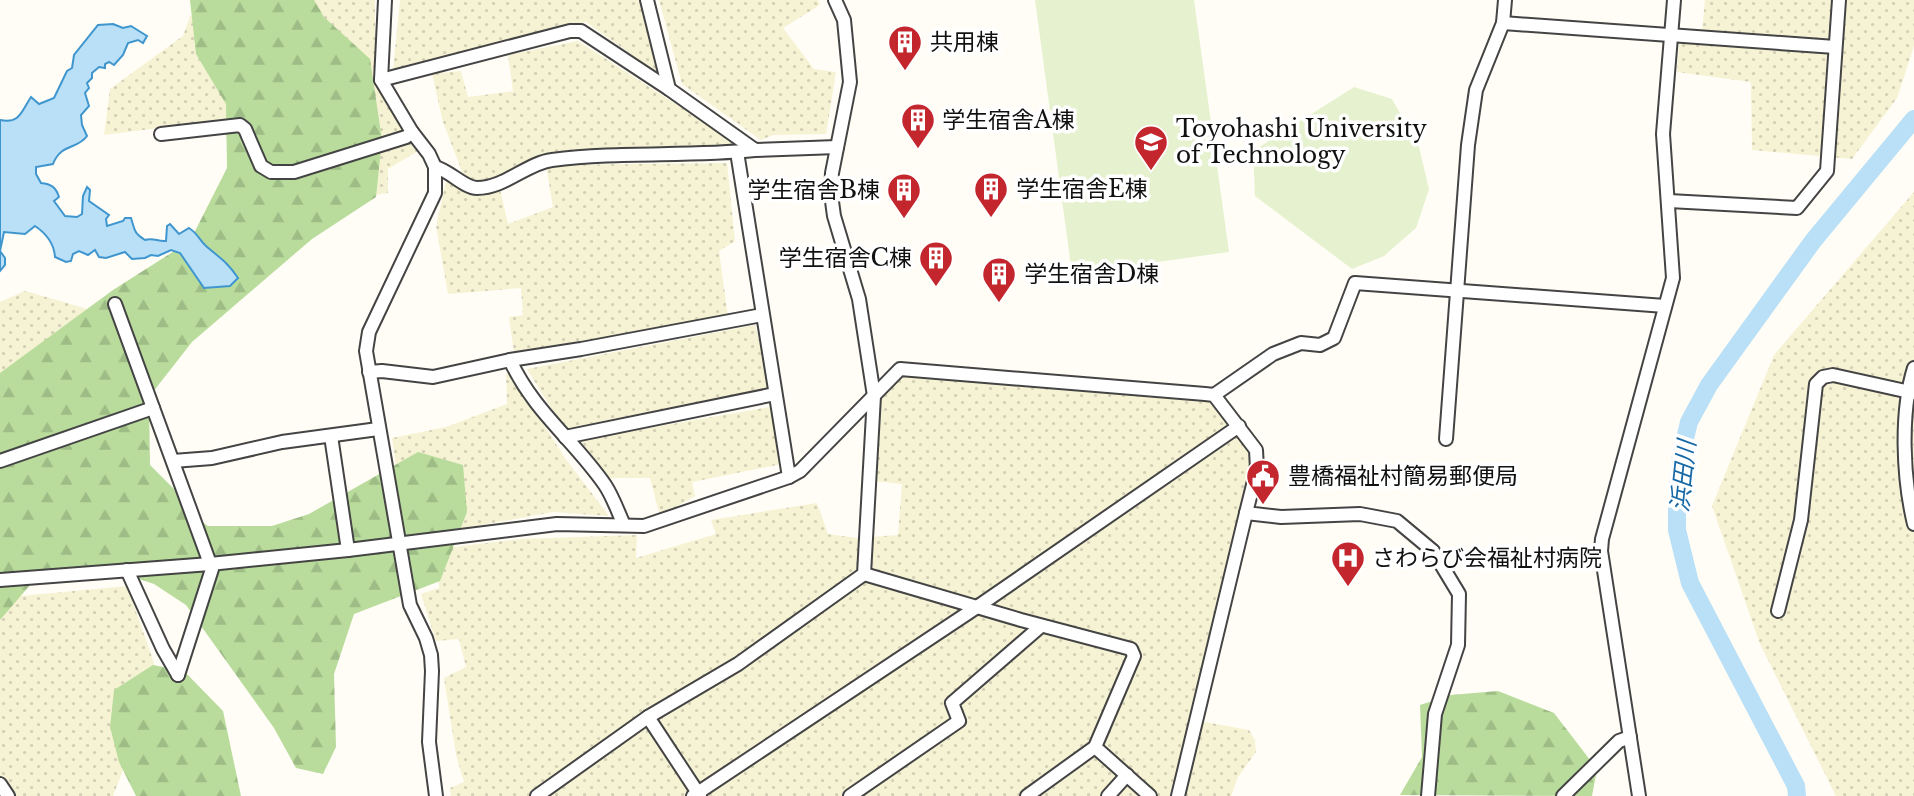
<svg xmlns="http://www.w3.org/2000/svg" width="1914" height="796" font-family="'Libre Baskerville','Noto Sans JP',serif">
<defs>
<pattern id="farmland-dots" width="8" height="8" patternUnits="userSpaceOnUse" patternTransform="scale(1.75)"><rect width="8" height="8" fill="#f6f3d4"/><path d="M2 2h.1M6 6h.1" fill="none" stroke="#d2cfb5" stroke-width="1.8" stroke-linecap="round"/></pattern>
<pattern id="forest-firs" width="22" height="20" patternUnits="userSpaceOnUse" patternTransform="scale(1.75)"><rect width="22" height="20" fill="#b9dc9c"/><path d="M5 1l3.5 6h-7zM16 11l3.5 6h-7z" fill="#9ebc85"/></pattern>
</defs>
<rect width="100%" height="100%" fill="#fffdf5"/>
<g fill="url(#farmland-dots)">
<polygon points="242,0 375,0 375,78 418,151 388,169 388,193 356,198 243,194 221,120 104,135 110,89 183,36 190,16"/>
<polygon points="400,0 642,0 660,75 586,22 393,70"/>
<polygon points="659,0 818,0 820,5 783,28 814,69 836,72 826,134 773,135 761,140 682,84"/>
<polygon points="1705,0 1914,0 1914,46 1897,98 1852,159 1752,150 1751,82 1677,72 1680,34 1702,32"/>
<polygon points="578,41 744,148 550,154 496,178 466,182 443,122 432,74 461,71 468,97 513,91 508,55"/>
<polygon points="727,163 735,241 719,251 728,317 514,352 509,317 523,315 521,288 448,294 436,226 446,182 481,194 500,189 508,224 553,207 546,165"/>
<polygon points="1914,192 1914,796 1836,796 1760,644 1712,506 1774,355"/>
<polygon points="25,291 105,314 0,453 0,302"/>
<polygon points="755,325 771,388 564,429 527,369"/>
<polygon points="511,373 565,458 609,516 553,512 460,529 398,481 392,438 446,427 507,404 506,374"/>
<polygon points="903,373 1210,400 1220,408 1252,451 1253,470 1194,720 1249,730 1255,740 1256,752 1238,777 1231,796 451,796 450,788 464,782 456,755 444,678 466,667 459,639 436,641 421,594 439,588 437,549 520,539 637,535 636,558 716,534 711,520 817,503 828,534 857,538 898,535 902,484 874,481 879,395"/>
<polygon points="776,406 782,464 692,482 695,496 660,516 650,478 609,478 580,440"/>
<polygon points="127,586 159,677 113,796 0,796 0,598"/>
</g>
<g fill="url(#forest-firs)">
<polygon points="190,0 314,0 324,17 370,59 382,140 376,197 312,239 192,342 149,397 150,465 186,501 193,516 208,526 272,526 309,514 418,452 463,465 467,512 440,581 354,614 334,674 336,747 323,774 296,768 274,728 186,605 154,584 97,565 37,577 0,620 0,373 113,290 190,241 227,168 226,104 196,54"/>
<polygon points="153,665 184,671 223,711 241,796 136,796 119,762 110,727 114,690"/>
<polygon points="1498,691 1554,713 1597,769 1592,796 1400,795 1422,757 1420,705 1451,695"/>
</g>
<g fill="#e6f2cf">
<polygon points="1035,0 1194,0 1229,252 1072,274"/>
<polygon points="1354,87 1392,99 1419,147 1429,189 1416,228 1384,256 1352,269 1255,196 1253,151"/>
</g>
<path fill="#b9e0f7" stroke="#3f96cf" stroke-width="2" d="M113,24L123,28L131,26L147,36L143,43L138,40L128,43L123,55L114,65L109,62L105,64V68L99,67L92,73V78L87,83L89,88L85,93L89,106L81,115L82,125L87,136C77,150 61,143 53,164L36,167V174L41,183C51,184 56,187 59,197L54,201L65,216L77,217L82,214L83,196L87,187L90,190L89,201L109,215L106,219L107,226L123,221L125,218H131C135,230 133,232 145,240C153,237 158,242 166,241L167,226L170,224L179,234L189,228C197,233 199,239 205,245C218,257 227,261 238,278L230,286L204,288L180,253L171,250L158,256L151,255L145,258L132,259L125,252L106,258L99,257L95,250L88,255L79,251L73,254L71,261L66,262L55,257C54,243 47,234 35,226L25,234L4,232L0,251L5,258V265L0,271V120C20,124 21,112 31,97L39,104L54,98L67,71L72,68L74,55L98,25Z"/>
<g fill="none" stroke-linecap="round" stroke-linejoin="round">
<polyline stroke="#b9e0f7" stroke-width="18" points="1797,796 1796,786 1690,583 1677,530 1677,491 1681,455 1689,422 1709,385 1813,241 1914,119"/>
<g stroke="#444" stroke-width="16">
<g id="street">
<polyline points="385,0 381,80 412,132 429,154 435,167 435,193 369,332 366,351 410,605 426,638 431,655 432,671 429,742 436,796"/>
<polyline points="647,0 669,89 755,150 837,147"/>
<polyline points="1503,23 1835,47"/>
<polyline points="381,80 570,31 581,31 669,89"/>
<polyline points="161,134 240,125 245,129 261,166 271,172 294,172 406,137 412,132"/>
<polyline points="737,152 789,477"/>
<path d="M435,167C449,170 464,188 477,188C505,188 527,163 552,160C619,151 688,157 755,150"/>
<polyline points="1669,201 1797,208 1827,171 1839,0"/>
<polyline points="115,304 212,569 178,675"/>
<path d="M510,360C534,412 574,440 605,485C613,497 618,512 624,525"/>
<path d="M1914,368C1900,413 1903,478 1914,524"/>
<polyline points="369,372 382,371 433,377 510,360 581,349 762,315"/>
<polyline points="1214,395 1273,354 1301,343 1320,345 1334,338 1355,283 1665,306"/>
<polyline points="331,436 348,550"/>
<polyline points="565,437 775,394"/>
<polyline points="1446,439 1468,145 1476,90 1503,23 1505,0"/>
<polyline points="0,461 153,408"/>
<polyline points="173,461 212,458 282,442 378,429"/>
<polyline points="127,570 163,649 178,675"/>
<polyline points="864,574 1021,620 1131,649 1134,656 1095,747 1027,796"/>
<polyline points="0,580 210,564 348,550 557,524 644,526 789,477 800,471 900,369 1205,394 1214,395 1256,450 1257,469 1246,513 1281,517 1360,514 1397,521 1433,551 1459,594 1458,645 1435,714 1428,796"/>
<polyline points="1778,611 1801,520 1816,384 1823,377 1833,375 1914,393"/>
<polyline points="648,717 700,796"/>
<polyline points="1095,747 1150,796"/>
<polyline points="0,784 8,796"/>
<polyline points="537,796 648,717 738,664 864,574 874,396 859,299 834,216 831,194 832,173 850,82 844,20 835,0"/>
<polyline points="693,796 977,607 1239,426"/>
<polyline points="850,796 959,721 952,703 1041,626"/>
<polyline points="1108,796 1127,775"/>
<polyline points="1178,796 1246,513"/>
<polyline points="1563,796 1619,741 1630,737"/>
<polyline points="1639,796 1601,551 1602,539 1673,278 1663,134 1674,0"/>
</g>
</g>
<use href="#street" stroke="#fff" stroke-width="12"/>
</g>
<defs>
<g id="building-pin" transform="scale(1.75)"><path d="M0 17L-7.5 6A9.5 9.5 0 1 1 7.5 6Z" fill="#c4262e" stroke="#fff"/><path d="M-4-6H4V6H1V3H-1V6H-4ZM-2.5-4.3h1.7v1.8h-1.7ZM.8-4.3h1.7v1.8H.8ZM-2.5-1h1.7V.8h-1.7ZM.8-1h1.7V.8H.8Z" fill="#fff"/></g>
<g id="university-pin" transform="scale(1.75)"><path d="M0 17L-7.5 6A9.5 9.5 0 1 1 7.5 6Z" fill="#c4262e" stroke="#fff"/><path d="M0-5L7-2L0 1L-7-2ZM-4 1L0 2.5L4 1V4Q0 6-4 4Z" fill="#fff"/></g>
<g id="civic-pin" transform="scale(1.75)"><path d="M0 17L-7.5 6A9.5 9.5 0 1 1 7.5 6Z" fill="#c4262e" stroke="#fff"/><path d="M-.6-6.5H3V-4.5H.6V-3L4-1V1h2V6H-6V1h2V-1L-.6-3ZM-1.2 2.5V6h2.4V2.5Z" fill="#fff"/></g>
<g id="hospital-pin" transform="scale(1.75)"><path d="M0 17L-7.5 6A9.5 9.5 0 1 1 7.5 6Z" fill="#c4262e" stroke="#fff"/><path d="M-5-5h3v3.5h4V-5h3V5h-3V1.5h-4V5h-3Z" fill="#fff"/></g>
</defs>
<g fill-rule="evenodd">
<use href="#building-pin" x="905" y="42"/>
<use href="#building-pin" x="918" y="120"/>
<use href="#university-pin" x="1151" y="142"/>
<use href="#building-pin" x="991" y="189"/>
<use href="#building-pin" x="904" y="190"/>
<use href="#building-pin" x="936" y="258"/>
<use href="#building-pin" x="999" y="274"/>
<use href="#civic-pin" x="1263" y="476"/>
<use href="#hospital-pin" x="1348" y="558"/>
</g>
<g text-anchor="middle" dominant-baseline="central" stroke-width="7" stroke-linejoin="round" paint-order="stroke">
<g font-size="23" fill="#111" stroke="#fff" text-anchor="start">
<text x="930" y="42">共用棟</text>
<text x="942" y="120">学生宿舎A棟</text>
<text x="1176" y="129">Toyohashi University<tspan x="1176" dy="26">of Technology</tspan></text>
<text x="1016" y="189">学生宿舎E棟</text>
<text x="880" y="190" text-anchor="end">学生宿舎B棟</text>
<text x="912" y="258" text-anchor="end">学生宿舎C棟</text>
<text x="1024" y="274">学生宿舎D棟</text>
<text x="1288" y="476">豊橋福祉村簡易郵便局</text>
<text x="1372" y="558">さわらび会福祉村病院</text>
</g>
<g font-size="24" font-style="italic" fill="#1768a6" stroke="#fff">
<text transform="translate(1683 476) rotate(-84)">浜田川</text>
</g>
</g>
</svg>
